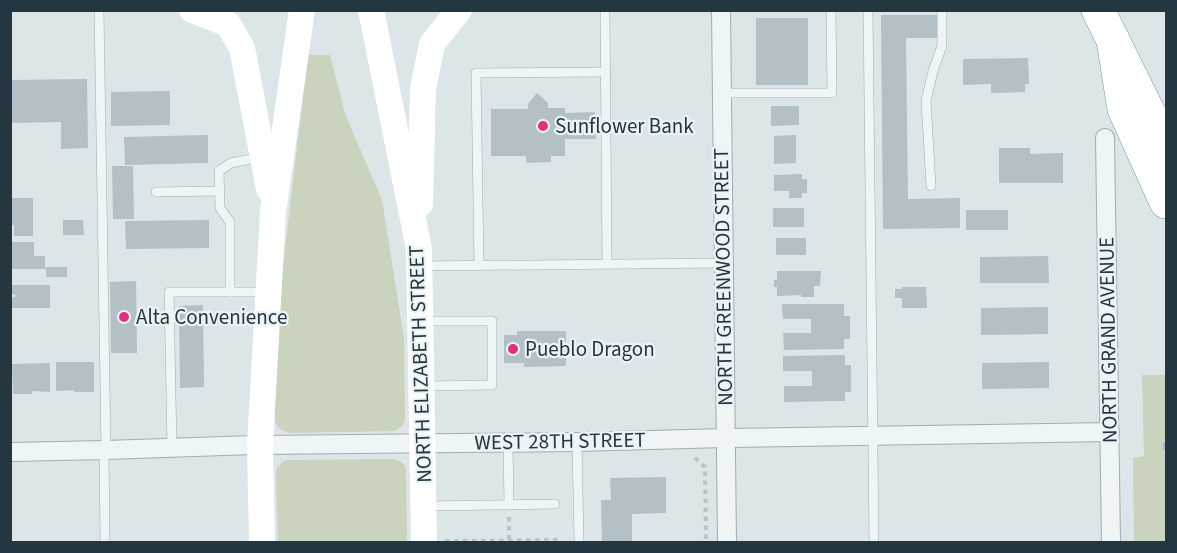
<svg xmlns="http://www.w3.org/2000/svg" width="1177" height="553" font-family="'Source Sans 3',sans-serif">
<rect width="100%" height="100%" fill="#dce5e8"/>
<g fill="#c9d3bd">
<path d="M308,55H330L344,110L353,133L382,200L404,339L405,420L403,425L395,431L290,433C282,431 278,429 275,421V347L276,325Z"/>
<polygon points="1142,375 1166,375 1166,542 1134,542 1133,458 1144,456"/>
<polygon points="395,459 404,464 406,469 407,542 278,542 276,470 282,462 287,460"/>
</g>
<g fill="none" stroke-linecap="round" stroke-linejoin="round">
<polyline stroke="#93c0cc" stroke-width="6" points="1166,445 1166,447"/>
</g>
<g fill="#b3c0c5">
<polygon points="881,15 937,15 938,38 906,38 908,199 960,198 960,228 883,229"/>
<rect x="756" y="18" width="52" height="67"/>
<polygon points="1028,58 1029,84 1025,84 1025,92 991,93 991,84 963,85 963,59"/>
<polygon points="87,79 88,148 61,149 61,122 10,123 10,80"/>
<polygon points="170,91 170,125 111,126 111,92"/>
<polygon points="537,93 548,103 548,108 565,108 565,113 595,112 596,139 565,139 565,156 551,156 551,162 526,163 526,156 491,156 491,109 528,109 528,104"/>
<polygon points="771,106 799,106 799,125 771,126"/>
<polygon points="208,135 208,163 125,165 124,137"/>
<polygon points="796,135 796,163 774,164 774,136"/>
<polygon points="999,148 1030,148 1030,154 1063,153 1063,183 999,183"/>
<polygon points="112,166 133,166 134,219 113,219"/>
<polygon points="802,174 802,179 807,179 807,193 802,193 802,198 789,198 789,191 774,191 774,175"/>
<polygon points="11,198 33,198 33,236 14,236 14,225 11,225"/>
<rect x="773" y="208" width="31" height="19"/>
<rect x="966" y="210" width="42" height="20"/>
<polygon points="63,220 83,220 84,235 63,235"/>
<polygon points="209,220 209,248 126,249 125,221"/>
<rect x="776" y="238" width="30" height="17"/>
<polygon points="11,242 34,242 34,256 45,256 45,267 67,267 67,277 46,277 46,269 11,269"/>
<polygon points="1048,256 1049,283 980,283 980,257"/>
<polygon points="777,271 821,271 820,286 814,286 814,297 801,297 801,295 777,296 777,287 774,287 774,280 777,280"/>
<polygon points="136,281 137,353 111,353 110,282"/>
<polygon points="11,285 50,285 50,308 10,308 10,297 15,297 15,294 11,294"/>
<polygon points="902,287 926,287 927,308 902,308 902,298 895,298 895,289 902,289"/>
<polygon points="782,304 844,304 844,316 850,316 850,339 844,339 844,349 784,350 783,333 811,333 811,319 783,319"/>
<polygon points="203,305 204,387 180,388 179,306"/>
<polygon points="1048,307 1048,334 981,335 981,308"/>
<polygon points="517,331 566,331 566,366 524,367 524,363 504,363 504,335 517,335"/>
<polygon points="845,355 845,365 851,365 851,392 845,392 845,401 784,402 784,386 812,386 812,371 783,371 783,356"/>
<polygon points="56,362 94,362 94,392 74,392 74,390 56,391"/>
<polygon points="1049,362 1049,388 982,389 982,363"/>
<polygon points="50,363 50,392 32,391 32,394 13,394 12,364"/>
<polygon points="666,477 666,513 632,514 632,542 602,542 601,500 611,500 610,478"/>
</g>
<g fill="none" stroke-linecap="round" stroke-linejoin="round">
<g stroke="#a1adb2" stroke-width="10">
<g id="service">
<polyline points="99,10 106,450"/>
<polyline points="605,10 607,263"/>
<polyline points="868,10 874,542"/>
<polyline points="722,93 832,93 831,10"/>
<polyline points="931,186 926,101 933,71 942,46 942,10"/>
<polyline points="156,192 220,191"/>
<polyline points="479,265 476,73 606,72"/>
<polyline points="422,266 723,263"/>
<polyline points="230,292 230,222 220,208 219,171 231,163 261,157"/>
<polyline points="423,386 492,385 492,321 423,321"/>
<polyline points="577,442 579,542"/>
<polyline points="508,443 509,505"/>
<polyline points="172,448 169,292 266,292"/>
<polyline points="104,450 105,542"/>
<polyline points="426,506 555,504"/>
</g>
</g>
<g stroke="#a1adb2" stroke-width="20">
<g id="minor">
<polyline points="721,10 727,542"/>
<polyline points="1105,138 1111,542"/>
<polyline points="10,452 106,450 253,445 577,442 725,438 1110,432"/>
</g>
</g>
<g stroke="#8297a0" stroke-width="34">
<g id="motorway">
<polyline points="1098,10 1148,111 1166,144"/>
<polyline points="1113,40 1124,109 1166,202"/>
</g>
</g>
<g stroke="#bac3c7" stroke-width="4" stroke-dasharray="4.5 4.5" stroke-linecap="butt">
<polyline points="695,458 705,467 706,542"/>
<polyline points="509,517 509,541"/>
<polyline points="445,541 558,540"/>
</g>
<use href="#service" stroke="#eff4f6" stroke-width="9"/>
<use href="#minor" stroke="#eff4f6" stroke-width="18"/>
<g stroke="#fff" stroke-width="26">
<polyline points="192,10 228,24 242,48 269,189"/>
<polyline points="371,10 419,249 424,542"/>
<polyline points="420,204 423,89 432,44 459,10"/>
<polyline points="262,542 260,445 273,212 302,10"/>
</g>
<use href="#motorway" stroke="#fff" stroke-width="33"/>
</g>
<g fill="#dc3380" stroke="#ecf3f6" stroke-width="2">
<circle cx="543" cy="126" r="6"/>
<circle cx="124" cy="317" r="6"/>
<circle cx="513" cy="349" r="6"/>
</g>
<g text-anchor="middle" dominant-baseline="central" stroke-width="4.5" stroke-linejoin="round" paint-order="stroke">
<g font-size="21" fill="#243740" stroke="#ecf3f6" text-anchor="start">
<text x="555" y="126">Sunflower Bank</text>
<text x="136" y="317">Alta Convenience</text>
<text x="525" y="349">Pueblo Dragon</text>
</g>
<g font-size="21" fill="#243740" stroke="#ecf3f6">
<text transform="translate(723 277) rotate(-91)">NORTH GREENWOOD STREET</text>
<text transform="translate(1108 340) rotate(-91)">NORTH GRAND AVENUE</text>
<text transform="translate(420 364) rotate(-92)">NORTH ELIZABETH STREET</text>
<text transform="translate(560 441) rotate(-1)">WEST 28TH STREET</text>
</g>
</g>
<rect width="1177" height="553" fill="none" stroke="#243740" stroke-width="24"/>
</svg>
